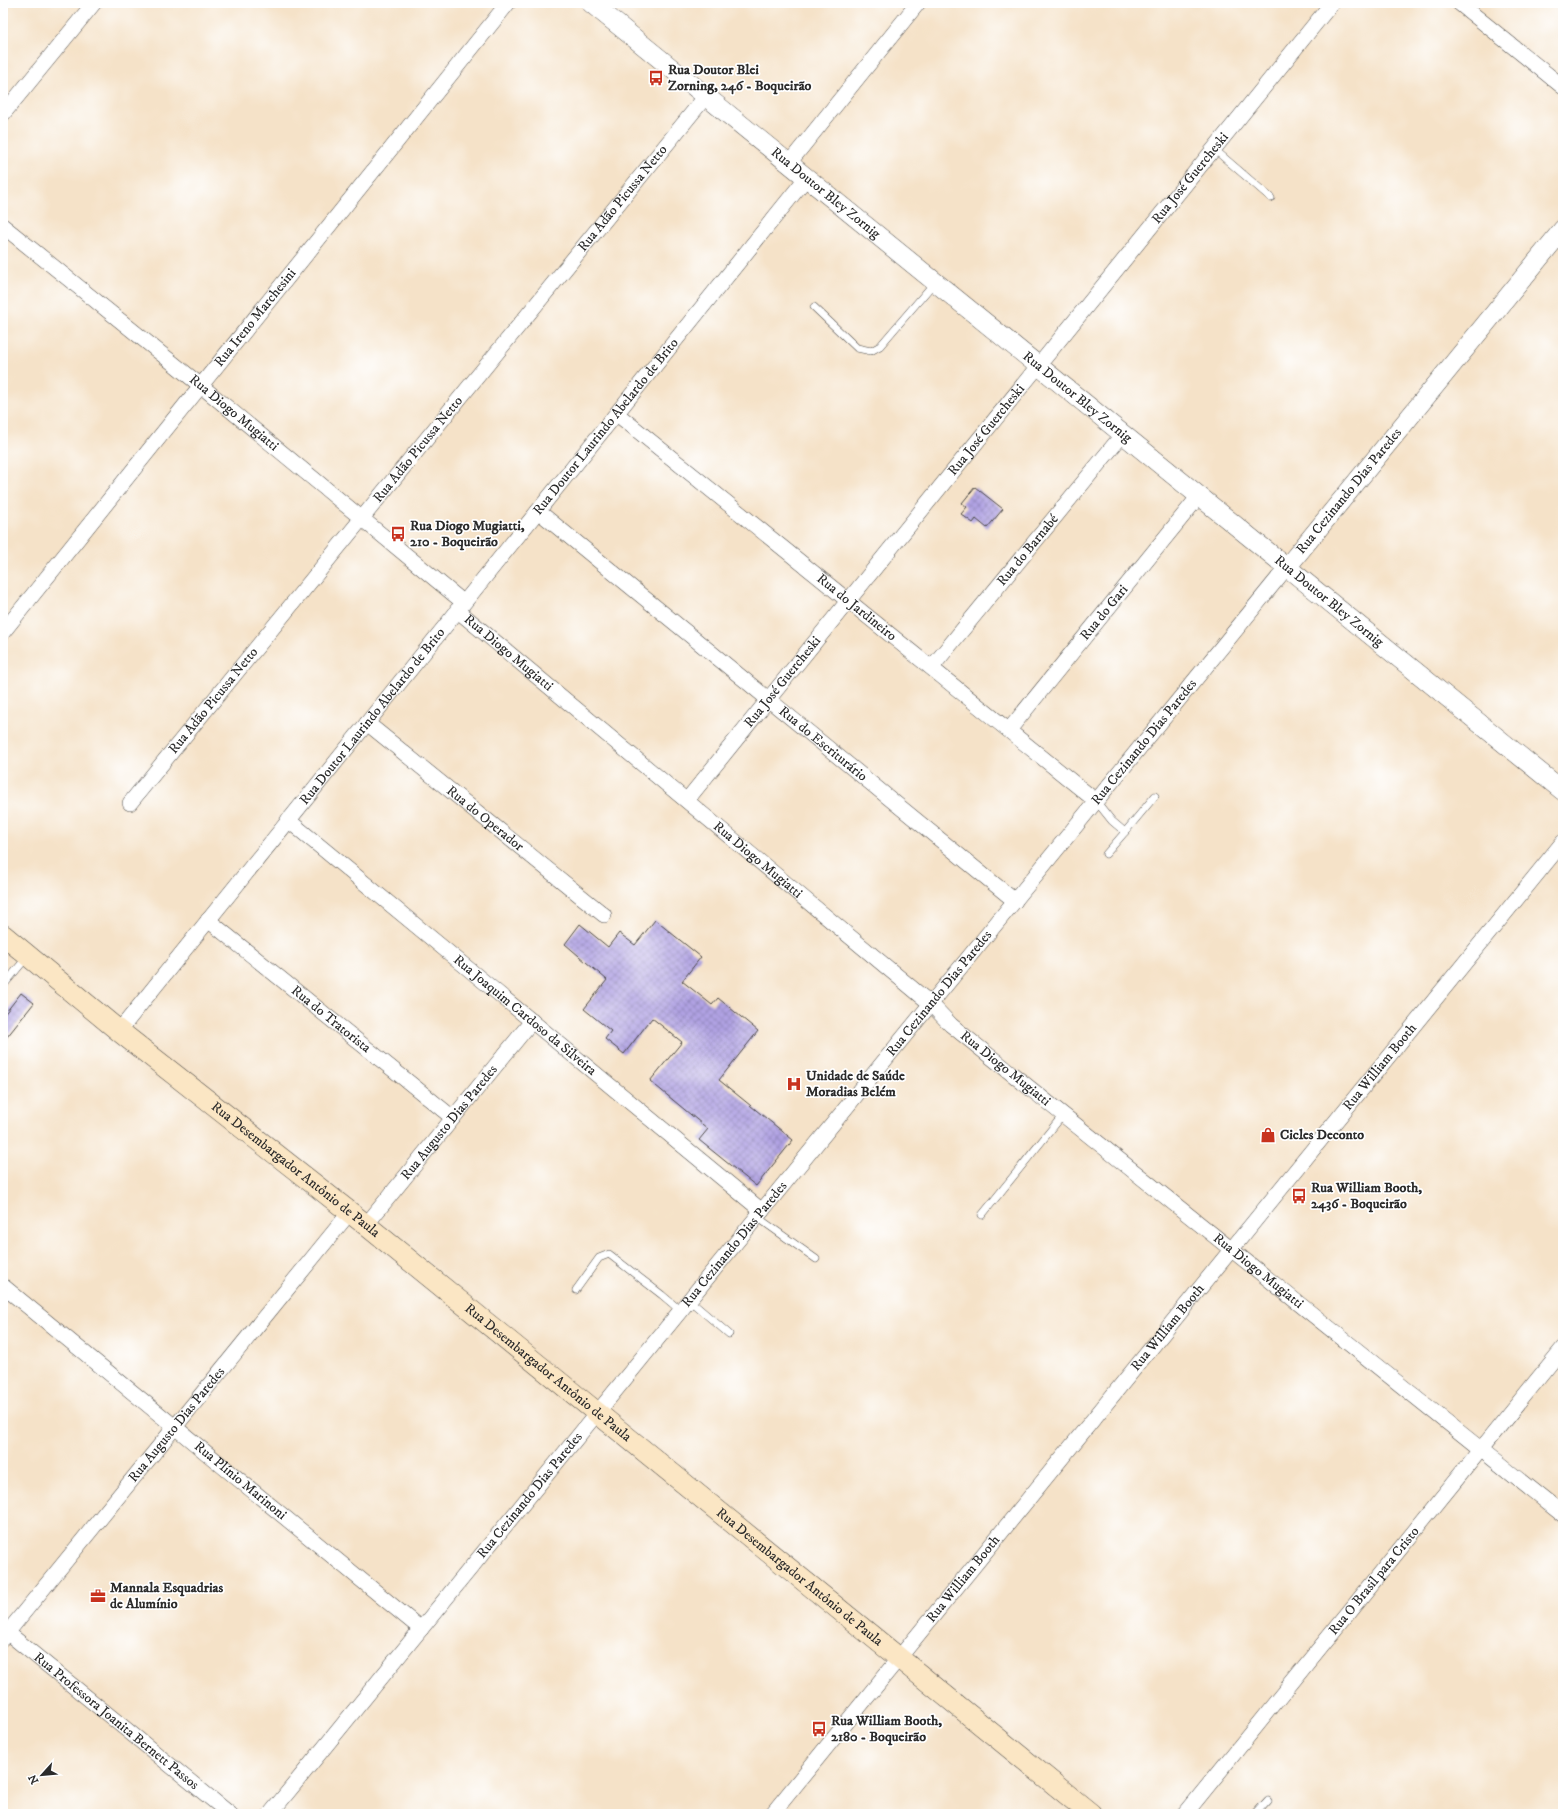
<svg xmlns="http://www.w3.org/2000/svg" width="1566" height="1817" font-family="'IM FELL DW Pica',serif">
<defs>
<pattern id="building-cross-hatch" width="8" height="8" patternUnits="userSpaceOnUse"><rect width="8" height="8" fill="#b0a2e3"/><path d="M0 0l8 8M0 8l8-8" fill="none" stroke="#8f84b8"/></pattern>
</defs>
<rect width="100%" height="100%" fill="#fff"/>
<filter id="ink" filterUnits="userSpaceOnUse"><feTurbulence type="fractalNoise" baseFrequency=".025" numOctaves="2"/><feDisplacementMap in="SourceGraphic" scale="8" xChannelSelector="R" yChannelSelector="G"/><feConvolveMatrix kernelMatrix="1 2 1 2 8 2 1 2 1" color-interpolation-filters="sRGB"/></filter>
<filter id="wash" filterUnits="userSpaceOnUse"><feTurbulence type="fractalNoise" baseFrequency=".012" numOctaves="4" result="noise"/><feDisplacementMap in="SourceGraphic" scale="16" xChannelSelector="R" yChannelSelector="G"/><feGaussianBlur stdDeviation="0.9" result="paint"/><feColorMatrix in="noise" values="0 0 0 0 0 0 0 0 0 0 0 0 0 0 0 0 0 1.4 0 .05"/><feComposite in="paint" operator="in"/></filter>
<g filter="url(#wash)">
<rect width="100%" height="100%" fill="#f5e2c8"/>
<g id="blocks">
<g fill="url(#building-cross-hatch)">
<polygon points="975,487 1003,509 987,528 976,519 973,523 961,514 967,507 962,503"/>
<polygon points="655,920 701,957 682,981 712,1005 718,998 758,1031 719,1080 793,1140 756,1186 699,1140 708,1129 650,1081 682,1042 652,1018 624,1054 605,1039 611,1031 584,1009 607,980 565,944 580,924 608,947 619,933 635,945"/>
<polygon points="21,993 34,1003 3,1042 3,1016"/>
</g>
</g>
</g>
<g filter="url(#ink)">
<use href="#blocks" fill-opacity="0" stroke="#494643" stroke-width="1"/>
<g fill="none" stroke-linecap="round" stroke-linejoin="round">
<g stroke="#494643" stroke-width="8">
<g id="service">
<polyline points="1214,149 1271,198"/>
<polyline points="814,307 857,348 871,351 880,346 934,283"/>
<polyline points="1096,801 1112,821 1125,832 1106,854"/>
<polyline points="1125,832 1155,796"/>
<polyline points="3,986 27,957"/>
<polyline points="982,1215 1063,1115"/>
<polyline points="757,1217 816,1259"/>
<polyline points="576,1290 599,1258 609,1254 662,1295 681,1311"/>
<polyline points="689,1300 729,1334"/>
<polyline points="1256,1814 1268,1801"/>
</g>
</g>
<g stroke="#494643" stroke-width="16">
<g id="minor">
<polyline points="1459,3 1563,87"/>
<polyline points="3,114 94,3"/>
<polyline points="789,163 918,3"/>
<path id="s1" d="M3,226L200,385L463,602"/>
<path id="s2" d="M617,414L1096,801"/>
<path id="s3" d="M538,511L1015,901"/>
<path id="s4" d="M457,610L931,1004L951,1025L1563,1515"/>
<path id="s5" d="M3,632L508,3"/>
<path id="s6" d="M932,667L1123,434"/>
<path id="s7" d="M367,723L604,915"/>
<path id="s8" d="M1009,730L1199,496"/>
<path id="s9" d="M687,800L1332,3"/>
<path id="s10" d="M130,803L706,96"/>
<path id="s11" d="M288,820L762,1211"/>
<path id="s12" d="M208,920L453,1118"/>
<path id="s13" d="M119,1031L807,177"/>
<path id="s14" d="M366,1225L532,1021"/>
<path id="s15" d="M3,1286L421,1629"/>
<path id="s16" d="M3,1629L230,1814"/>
<path id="s17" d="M3,1638L350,1212"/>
<path id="s18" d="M270,1814L1287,567"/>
<path id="s19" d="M772,1814L1563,842"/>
<path id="s20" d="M1185,1814L1563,1348"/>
</g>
</g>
<g stroke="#494643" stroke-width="20">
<g id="tertiary">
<path id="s21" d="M591,3L1563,791"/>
<path id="s22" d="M1287,567L1563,229"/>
</g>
</g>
<g stroke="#494643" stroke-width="22">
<g id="secondary">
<path id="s23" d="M3,935L119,1031L366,1225L1091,1814"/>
</g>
</g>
<use href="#service" stroke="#fff" stroke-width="7"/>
<use href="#minor" stroke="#fff" stroke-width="15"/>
<use href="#tertiary" stroke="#fff" stroke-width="19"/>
<use href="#secondary" stroke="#fbe6c4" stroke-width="21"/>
</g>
</g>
<defs>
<g id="bus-bare" transform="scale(1.2)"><path d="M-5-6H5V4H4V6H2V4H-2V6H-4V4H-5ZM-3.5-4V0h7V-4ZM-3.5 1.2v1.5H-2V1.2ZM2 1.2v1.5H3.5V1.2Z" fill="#c8321e" stroke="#fff" stroke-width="2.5" paint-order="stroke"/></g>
<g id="hospital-bare" transform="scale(1.2)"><path d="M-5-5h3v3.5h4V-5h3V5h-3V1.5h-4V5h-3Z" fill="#c8321e" stroke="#fff" stroke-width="2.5" paint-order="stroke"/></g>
<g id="shop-bare" transform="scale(1.2)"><path d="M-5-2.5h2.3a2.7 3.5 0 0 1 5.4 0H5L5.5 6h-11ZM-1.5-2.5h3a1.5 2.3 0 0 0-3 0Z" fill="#c8321e" stroke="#fff" stroke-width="2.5" paint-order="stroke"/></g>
<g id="office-bare" transform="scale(1.2)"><path d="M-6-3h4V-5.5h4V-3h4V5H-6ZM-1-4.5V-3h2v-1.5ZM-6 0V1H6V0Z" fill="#c8321e" stroke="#fff" stroke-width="2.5" paint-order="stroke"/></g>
</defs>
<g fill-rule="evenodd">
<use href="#bus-bare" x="656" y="78"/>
<use href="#bus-bare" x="398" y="534"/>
<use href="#hospital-bare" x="794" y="1084"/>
<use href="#shop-bare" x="1268" y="1135"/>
<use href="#bus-bare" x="1299" y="1196"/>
<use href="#office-bare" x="98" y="1596"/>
<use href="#bus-bare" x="819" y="1729"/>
</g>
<g text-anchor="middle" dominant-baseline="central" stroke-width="3.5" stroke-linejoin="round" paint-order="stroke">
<g font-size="14" font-weight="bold" fill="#2b2b2b" stroke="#fff" text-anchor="start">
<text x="668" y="70">Rua Doutor Blei<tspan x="668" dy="16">Zorning, 246 - Boqueirão</tspan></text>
<text x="410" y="526">Rua Diogo Mugiatti,<tspan x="410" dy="16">210 - Boqueirão</tspan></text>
<text x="806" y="1076">Unidade de Saúde<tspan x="806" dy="16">Moradias Belém</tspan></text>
<text x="1280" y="1135">Cicles Deconto</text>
<text x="1311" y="1188">Rua William Booth,<tspan x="1311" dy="16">2436 - Boqueirão</tspan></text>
<text x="110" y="1588">Mannala Esquadrias<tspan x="110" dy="16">de Alumínio</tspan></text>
<text x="831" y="1721">Rua William Booth,<tspan x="831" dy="16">2180 - Boqueirão</tspan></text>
</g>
<g font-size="14" fill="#2b2b2b" stroke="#fff">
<text stroke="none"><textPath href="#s9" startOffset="800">Rua José Guercheski</textPath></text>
<text stroke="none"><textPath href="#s21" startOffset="302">Rua Doutor Bley Zornig</textPath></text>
<text stroke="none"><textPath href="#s10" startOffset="780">Rua Adão Picussa Netto</textPath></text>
<text stroke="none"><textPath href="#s5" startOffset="403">Rua Ireno Marchesini</textPath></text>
<text stroke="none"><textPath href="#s21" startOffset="626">Rua Doutor Bley Zornig</textPath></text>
<text stroke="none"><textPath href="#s1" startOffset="297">Rua Diogo Mugiatti</textPath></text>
<text stroke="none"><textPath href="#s13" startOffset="776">Rua Doutor Laurindo Abelardo de Brito</textPath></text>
<text stroke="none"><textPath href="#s9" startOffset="476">Rua José Guercheski</textPath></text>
<text stroke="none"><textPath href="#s10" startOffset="456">Rua Adão Picussa Netto</textPath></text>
<text stroke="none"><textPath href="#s22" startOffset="98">Rua Cezinando Dias Paredes</textPath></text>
<text stroke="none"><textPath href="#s6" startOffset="151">Rua do Barnabé</textPath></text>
<text stroke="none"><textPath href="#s21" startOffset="950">Rua Doutor Bley Zornig</textPath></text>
<text stroke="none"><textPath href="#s2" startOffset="308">Rua do Jardineiro</textPath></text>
<text stroke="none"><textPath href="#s8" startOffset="151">Rua do Gari</textPath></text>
<text stroke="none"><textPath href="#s4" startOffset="67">Rua Diogo Mugiatti</textPath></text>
<text stroke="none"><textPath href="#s9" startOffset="152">Rua José Guercheski</textPath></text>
<text stroke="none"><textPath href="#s10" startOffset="132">Rua Adão Picussa Netto</textPath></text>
<text stroke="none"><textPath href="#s13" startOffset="404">Rua Doutor Laurindo Abelardo de Brito</textPath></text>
<text stroke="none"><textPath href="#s18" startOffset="1383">Rua Cezinando Dias Paredes</textPath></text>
<text stroke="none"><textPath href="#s3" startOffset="368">Rua do Escriturário</textPath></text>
<text stroke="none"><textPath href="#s7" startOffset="152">Rua do Operador</textPath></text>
<text stroke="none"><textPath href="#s4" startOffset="391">Rua Diogo Mugiatti</textPath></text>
<text stroke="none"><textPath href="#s18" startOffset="1059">Rua Cezinando Dias Paredes</textPath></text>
<text stroke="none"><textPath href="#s11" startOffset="307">Rua Joaquim Cardoso da Silveira</textPath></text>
<text stroke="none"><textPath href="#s12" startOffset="158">Rua do Tratorista</textPath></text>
<text stroke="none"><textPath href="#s19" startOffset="963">Rua William Booth</textPath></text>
<text stroke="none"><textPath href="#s4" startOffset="715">Rua Diogo Mugiatti</textPath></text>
<text stroke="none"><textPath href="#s14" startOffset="132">Rua Augusto Dias Paredes</textPath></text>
<text stroke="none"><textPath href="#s23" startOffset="375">Rua Desembargador Antônio de Paula</textPath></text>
<text stroke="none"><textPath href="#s18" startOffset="735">Rua Cezinando Dias Paredes</textPath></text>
<text stroke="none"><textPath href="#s4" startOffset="1039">Rua Diogo Mugiatti</textPath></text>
<text stroke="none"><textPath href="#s19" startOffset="627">Rua William Booth</textPath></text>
<text stroke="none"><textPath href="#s23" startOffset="699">Rua Desembargador Antônio de Paula</textPath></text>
<text stroke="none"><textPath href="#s17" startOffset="275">Rua Augusto Dias Paredes</textPath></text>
<text stroke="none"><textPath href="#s15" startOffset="307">Rua Plínio Marinoni</textPath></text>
<text stroke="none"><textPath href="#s18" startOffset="411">Rua Cezinando Dias Paredes</textPath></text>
<text stroke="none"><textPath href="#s23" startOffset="1023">Rua Desembargador Antônio de Paula</textPath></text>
<text stroke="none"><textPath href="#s19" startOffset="303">Rua William Booth</textPath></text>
<text stroke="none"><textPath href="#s20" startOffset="300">Rua O Brasil para Cristo</textPath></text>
<text stroke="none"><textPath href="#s16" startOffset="146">Rua Professora Joanita Bernett Passos</textPath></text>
</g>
</g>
<rect width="1566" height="1817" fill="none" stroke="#fff" stroke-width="16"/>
<g transform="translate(42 1775) rotate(243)" stroke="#ffffff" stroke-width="3" paint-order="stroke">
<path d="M0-3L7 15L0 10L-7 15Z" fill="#2b2b2b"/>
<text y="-6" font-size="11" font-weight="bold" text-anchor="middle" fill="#2b2b2b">N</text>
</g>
</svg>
